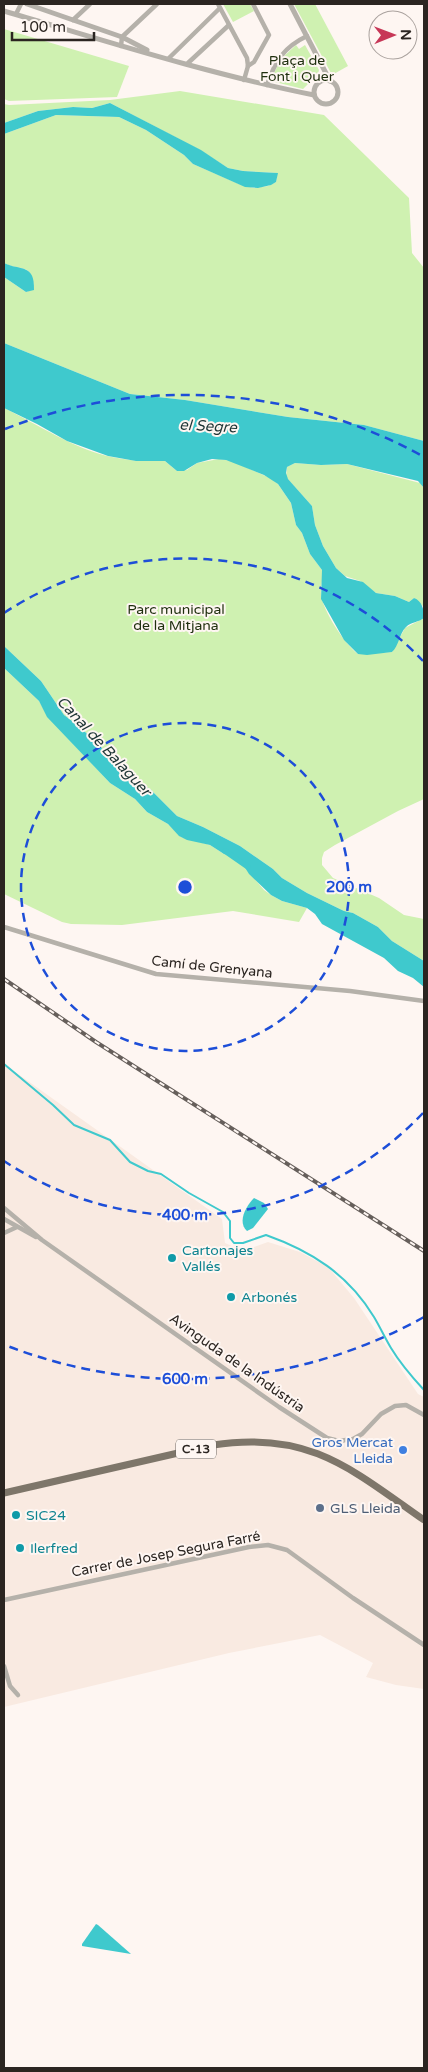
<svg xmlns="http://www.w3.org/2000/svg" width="428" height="2072" font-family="'Varela Round',sans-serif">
<rect width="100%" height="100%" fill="#fef6f2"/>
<polygon fill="#f9eae1" points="4,1064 222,1219 225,1243 243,1251 268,1242 300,1252 328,1267 354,1298 418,1394 424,1397 424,1689 396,1685 366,1677 373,1663 320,1635 229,1653 4,1707"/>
<g fill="#cff1b1">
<polygon points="223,4 250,4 254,11 233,22"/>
<polygon points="294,4 315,4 348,66 332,75"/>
<polygon points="4,29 129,66 117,97 9,101 4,99"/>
<polygon points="296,45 299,49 305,45 319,70 318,74 303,89 275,82 276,76 273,75 281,59"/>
<path d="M180,91L324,115L409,198L412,253L424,268V441L364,425L288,417L185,400L130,394L4,343V277L26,292L34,289C32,262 22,272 4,263V134L56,115L119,117L146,130L184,155L193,164L239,184L254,188L268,186L276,182L277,173L243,171L228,168L200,150L110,103L92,108L73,107L38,111L4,123V104L9,105L110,100Z"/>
<path d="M4,408C37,424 76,450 112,457C123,459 134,461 146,461C152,461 158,460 165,461L177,471L187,470L197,463L219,459L232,461L270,478L278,484L291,503L296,525L302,533L310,554L322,570C324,578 320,586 321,594C323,611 344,643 358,654L392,652L405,628L424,618V799L398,811L335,845L324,852L322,858V865L333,878L379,898L404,915L424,919V961L392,941L378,927L353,913L344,911L307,893L282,878L273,869L240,846L203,827L177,816L151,790L127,773L80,727L64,715L41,681L4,646Z"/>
<polygon points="295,463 321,465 347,464 420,483 424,488 424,607 414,598 409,602 395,596 376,593 360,581 345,576 336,568 323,546 315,525 312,506 286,477 287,467"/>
<polygon points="4,668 39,701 48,717 110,783 135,799 147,812 168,824 181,837 210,845 224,854 233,856 244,866 264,890 271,895 282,901 307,908 299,922 233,911 122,925 71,924 62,922 4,894"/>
</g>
<g fill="#3fc9cd">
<polygon points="110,103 201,150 228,168 243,171 278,173 276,182 271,185 258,188 245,187 193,164 184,155 146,130 119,117 56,115 4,134 4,123 38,111 73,107 92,108"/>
<path d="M4,263C20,271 35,263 34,290L26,292L4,277Z"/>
<path d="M4,343L130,394L185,400L288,417L364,425L424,441V488L418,481L347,464L321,465L295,463L287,467L286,473L288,479L312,506L315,525L323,546L336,568L347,578L363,582L376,593L395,596L409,602L414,598C422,601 424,609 424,618C419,622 411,622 406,627C399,634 399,646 392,652L367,655L358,654L344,640L321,599L322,570L310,554L302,533L296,525L291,503L278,484L264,475L226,460L212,459L197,463L184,471H177L165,461H136L108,456L67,441L37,424L4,408Z"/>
<polygon points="4,646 41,681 64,715 80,727 127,773 151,790 177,816 203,827 240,846 273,869 282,878 307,893 344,911 353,913 378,927 392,941 424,961 424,987 413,978 398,971 384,958 322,924 315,914 307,908 282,901 271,895 249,874 244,866 233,856 224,854 210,845 187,840 179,836 168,824 147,812 135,799 110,783 47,717 39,701 4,668"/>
<path d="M254,1198L264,1203L268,1209L253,1228L247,1231C237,1222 246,1206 254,1198Z"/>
<polygon points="96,1924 98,1925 131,1954 82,1946 82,1944"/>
</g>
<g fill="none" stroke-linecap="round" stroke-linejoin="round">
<path stroke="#3fc9cd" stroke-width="2" d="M4,1064L53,1105L74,1125L110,1140L130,1162L148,1171L161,1174L189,1193L223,1212L230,1221V1238L234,1243H243L266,1235C311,1251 348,1274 374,1317C380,1327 385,1338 391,1348C400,1363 412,1377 424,1390"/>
<polyline stroke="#3fc9cd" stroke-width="5.5" points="225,851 248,867"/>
<g stroke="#b5b1aa" stroke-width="4.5">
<polyline points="218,4 247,58 248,66 244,80"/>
<polyline points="16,14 21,4"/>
<polyline points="73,20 90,4"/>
<polyline points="121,46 122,37 157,4"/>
<polyline points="169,58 220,8"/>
<polyline points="188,63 229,25"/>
<polyline points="248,66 254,62 269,35 253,4"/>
<path d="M267,85C275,61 284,47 307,36"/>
<polyline points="4,927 156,974 350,991 424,1001"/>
<polyline points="4,1208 42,1240 279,1407 327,1438 339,1441 353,1439 362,1434 381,1414 395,1406 406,1405 424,1415"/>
<polyline points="4,1219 36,1237"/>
<polyline points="4,1233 17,1227"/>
<polyline points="4,1600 249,1547 268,1545 287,1550 353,1598 424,1645"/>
<polyline points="4,1666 10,1686 18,1695"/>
</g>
<g stroke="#b5b1aa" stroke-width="5">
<polyline points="27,4 122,37 147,50"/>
<polyline points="290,4 330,81"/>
<path d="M4,11C106,41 209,74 314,95"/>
<circle cx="326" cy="92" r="12"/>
</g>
<path stroke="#7e766a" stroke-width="7" d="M4,1493L213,1445C309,1430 351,1469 424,1520"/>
<g stroke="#665f5b" stroke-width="4">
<polyline id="rail" points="4,979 96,1042 424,1251"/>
</g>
<use href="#rail" stroke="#fef6f2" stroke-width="2" stroke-dasharray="5.5" stroke-linecap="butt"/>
</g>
<g fill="none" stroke="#1d4ed8" stroke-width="2.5" stroke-dasharray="9 6">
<circle cx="185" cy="887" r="164"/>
<path d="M423 1113A328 328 0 0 1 4 1161M4 613A328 328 0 0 1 423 661"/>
<path d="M424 1317A492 492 0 0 1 5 1345M5 429A492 492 0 0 1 424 457"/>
</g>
<g fill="#0f9aa8" stroke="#fef6f2" stroke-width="2">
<circle cx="172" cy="1258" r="5"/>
<circle cx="231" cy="1297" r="5"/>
<circle cx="16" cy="1515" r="5"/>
<circle cx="20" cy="1548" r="5"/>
</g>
<circle fill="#3f7fe0" stroke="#fef6f2" stroke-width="2" cx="403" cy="1450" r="5"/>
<circle fill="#5c6f8a" stroke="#fef6f2" stroke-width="2" cx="320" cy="1508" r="5"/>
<g text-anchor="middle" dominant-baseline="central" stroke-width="4" stroke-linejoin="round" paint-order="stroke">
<rect fill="#fef6f2" stroke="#6a6460" stroke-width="1" x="176" y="1439.5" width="40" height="19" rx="4"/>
<g font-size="12" font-weight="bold" fill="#2b2521">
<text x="196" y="1449">C-13</text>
</g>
<g font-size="14" fill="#1f2f0e" stroke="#fef6f2">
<text x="297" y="60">Plaça de<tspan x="297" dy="16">Font i Quer</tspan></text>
<text x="176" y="609">Parc municipal<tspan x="176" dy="16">de la Mitjana</tspan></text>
</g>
<g font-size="14" fill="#2b2521" stroke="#fef6f2">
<text transform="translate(212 967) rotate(6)">Camí de Grenyana</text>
<text transform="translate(237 1363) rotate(35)">Avinguda de la Indústria</text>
<text transform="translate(166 1554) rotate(-11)">Carrer de Josep Segura Farré</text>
</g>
<g font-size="14" fill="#0d838f" stroke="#fef6f2" text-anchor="start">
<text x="182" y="1250">Cartonajes<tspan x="182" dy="16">Vallés</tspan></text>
<text x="241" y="1297">Arbonés</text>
<text x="26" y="1515">SIC24</text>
<text x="30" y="1548">Ilerfred</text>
</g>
<g font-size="14" fill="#366cbe" stroke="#fef6f2" text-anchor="end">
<text x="393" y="1442">Gros Mercat<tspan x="393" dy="16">Lleida</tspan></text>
</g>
<g font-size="14" fill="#4e5e75" stroke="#fef6f2" text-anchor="start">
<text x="330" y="1508">GLS Lleida</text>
</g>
<g font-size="15" font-style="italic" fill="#1e3535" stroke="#fef6f2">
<text transform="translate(208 426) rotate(3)">el Segre</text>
<text transform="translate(104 746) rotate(47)">Canal de Balaguer</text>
</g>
</g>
<circle cx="185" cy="887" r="8" fill="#1d4ed8" stroke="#fef6f2" stroke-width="2.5"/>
<g font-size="15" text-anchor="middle" font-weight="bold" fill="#1d4ed8" stroke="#fef6f2" stroke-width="4" stroke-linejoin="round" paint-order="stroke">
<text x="349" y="892">200 m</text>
<text x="185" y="1220">400 m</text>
<text x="185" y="1384">600 m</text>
</g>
<rect width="428" height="2072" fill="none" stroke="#2b2521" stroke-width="10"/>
<g transform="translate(393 35) rotate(89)"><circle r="24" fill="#fef6f2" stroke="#aaa29e"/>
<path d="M0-4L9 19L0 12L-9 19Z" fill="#c73757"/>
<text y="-8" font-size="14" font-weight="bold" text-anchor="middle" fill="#2b2521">N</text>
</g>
<path d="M12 32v8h82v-8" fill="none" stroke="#2b2521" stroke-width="2.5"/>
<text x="20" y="32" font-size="15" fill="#2b2521" stroke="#fef6f2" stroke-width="4" paint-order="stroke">100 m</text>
</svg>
